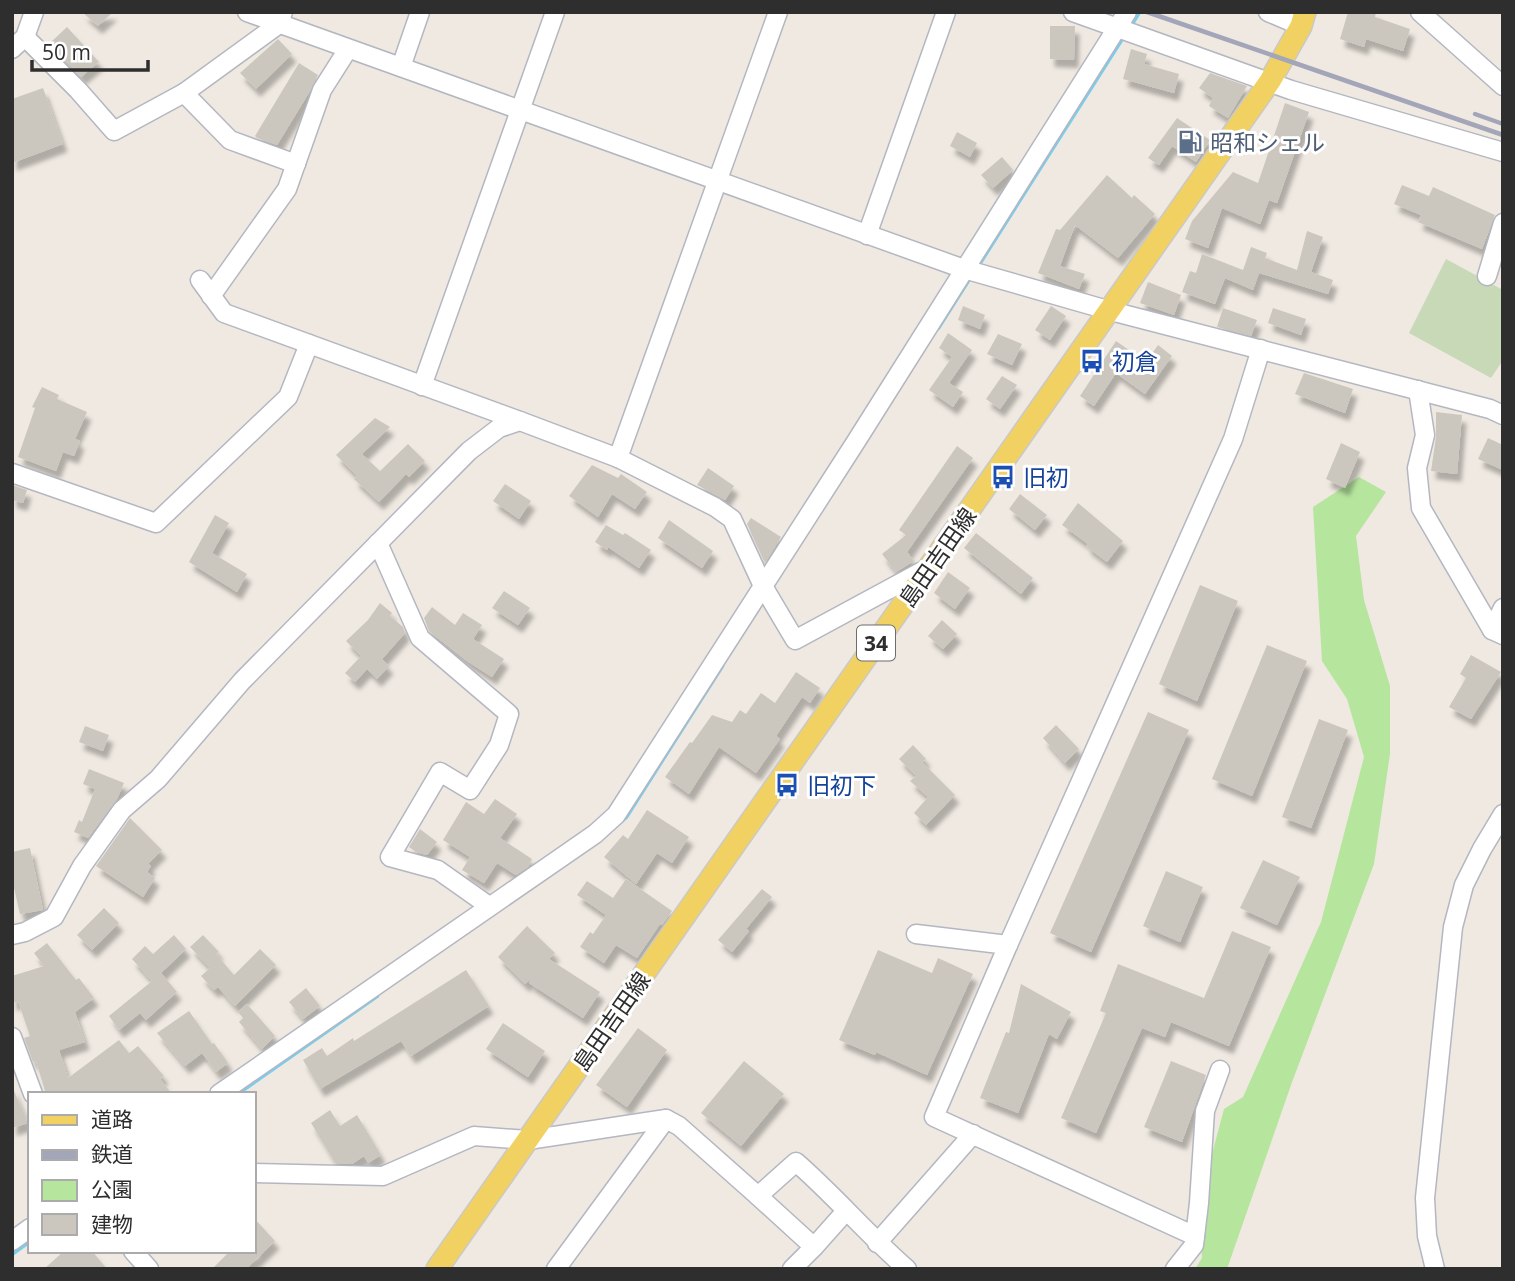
<svg xmlns="http://www.w3.org/2000/svg" width="1515" height="1281" font-family="'Open Sans','Noto Sans JP',sans-serif">
<defs>
<filter id="shadow"><feDropShadow dx="4.5" dy="8" stdDeviation="2" flood-color="#0004"/></filter>
</defs>
<rect width="100%" height="100%" fill="#efe9e1"/>
<polygon fill="#b6e59e" points="1359,477 1386,492 1356,536 1364,600 1390,686 1390,754 1374,864 1291,1085 1227,1269 1195,1269 1202,1258 1199,1203 1224,1109 1243,1097 1321,922 1364,757 1347,699 1322,661 1313,507"/>
<polygon fill="#c8d9b8" points="1446,259 1503,290 1503,360 1491,378 1409,333"/>
<g fill="none" stroke-linecap="round" stroke-linejoin="round">
<g stroke="#75cff0" stroke-width="4.5">
<polyline points="1130,27 1139,12"/>
<polyline points="976,269 1125,34"/>
<polyline points="938,328 971,276"/>
<polyline points="620,822 626,817 722,666"/>
<polyline points="237,1094 377,996"/>
<polyline points="12,1254 30,1241"/>
</g>
</g>
<g fill="#cbc7bf" filter="url(#shadow)">
<polygon points="82,12 113,12 98,26"/>
<polygon points="1348,12 1376,12 1375,17 1410,29 1403,51 1366,39 1364,47 1340,39"/>
<polygon points="1050,26 1075,26 1074,60 1050,59"/>
<polygon points="67,27 99,62 81,77 50,43"/>
<polygon points="278,39 292,54 256,89 240,73"/>
<polygon points="1131,49 1147,54 1144,64 1179,74 1174,93 1123,79"/>
<polygon points="299,63 318,75 310,91 277,145 257,138 255,136"/>
<polygon points="1210,73 1247,86 1228,118 1209,106 1213,98 1199,88"/>
<polygon points="43,88 63,144 12,163 12,99"/>
<polygon points="1285,103 1309,112 1277,203 1269,200 1260,224 1222,208 1208,248 1185,239 1192,221 1233,172 1258,183"/>
<polygon points="1177,118 1210,140 1196,162 1172,146 1159,165 1148,158"/>
<polygon points="957,132 977,143 970,157 950,146"/>
<polygon points="1002,157 1013,170 993,188 981,175"/>
<polygon points="1107,175 1132,198 1134,195 1155,214 1118,258 1075,225 1060,266 1085,274 1079,289 1038,273 1056,229 1060,230"/>
<polygon points="1402,185 1429,196 1433,187 1495,215 1482,249 1418,222 1421,215 1394,204"/>
<polygon points="1307,231 1323,237 1311,272 1333,280 1328,294 1259,273 1253,290 1225,278 1215,304 1182,292 1190,271 1196,273 1202,254 1243,270 1251,247 1267,253 1265,258 1297,270"/>
<polygon points="1148,282 1181,295 1174,315 1140,303"/>
<polygon points="963,306 985,315 980,329 958,320"/>
<polygon points="1051,306 1066,316 1050,340 1035,330"/>
<polygon points="1223,308 1257,320 1251,336 1217,327"/>
<polygon points="1273,308 1306,319 1301,335 1268,323"/>
<polygon points="948,333 972,350 949,383 963,392 953,407 929,390 952,357 939,348"/>
<polygon points="998,334 1022,344 1012,365 987,354"/>
<polygon points="1116,341 1146,362 1158,345 1172,356 1145,394 1116,373 1094,406 1080,396"/>
<polygon points="1304,373 1353,389 1345,413 1295,394"/>
<polygon points="1002,376 1017,385 1000,409 986,399"/>
<polygon points="42,387 59,395 57,399 87,412 75,439 80,441 74,456 63,452 56,471 18,457 35,408 32,407"/>
<polygon points="1436,412 1462,415 1457,474 1431,471 1436,437"/>
<polygon points="375,418 390,427 362,454 380,471 408,444 425,461 409,477 406,474 379,502 354,479 357,476 336,455"/>
<polygon points="1488,438 1503,445 1503,470 1478,459"/>
<polygon points="1341,443 1360,452 1345,488 1326,479"/>
<polygon points="957,446 973,458 907,552 914,561 896,572 882,554 906,535 899,530"/>
<polygon points="592,465 618,478 621,474 647,492 635,509 612,494 598,517 569,496"/>
<polygon points="708,468 734,486 725,500 697,485"/>
<polygon points="505,484 531,501 519,519 493,501"/>
<polygon points="12,485 27,490 23,503 12,500"/>
<polygon points="1020,494 1047,515 1035,530 1009,509"/>
<polygon points="1078,503 1123,541 1107,562 1086,546 1088,544 1062,525"/>
<polygon points="215,515 229,523 212,553 247,574 237,592 189,562"/>
<polygon points="751,518 781,537 765,563 747,524"/>
<polygon points="669,520 713,551 702,568 658,538"/>
<polygon points="606,525 623,535 625,533 651,550 639,568 608,547 607,550 595,542"/>
<polygon points="976,533 1033,578 1021,594 964,548"/>
<polygon points="948,572 970,588 955,609 934,593"/>
<polygon points="1200,585 1238,601 1197,701 1159,684"/>
<polygon points="504,591 530,608 518,625 492,608"/>
<polygon points="380,603 392,613 390,616 403,627 405,633 382,659 389,666 377,679 367,669 355,682 345,673 361,656 346,641 368,620"/>
<polygon points="432,607 455,625 463,613 482,625 473,639 504,659 492,677 467,661 429,631 424,618"/>
<polygon points="942,620 957,634 943,649 928,636"/>
<polygon points="1267,645 1307,661 1252,796 1212,779"/>
<polygon points="1471,655 1501,672 1471,719 1449,707 1466,678 1460,674"/>
<polygon points="796,672 820,688 810,703 802,697 776,736 780,739 756,773 719,747 689,794 665,777 690,742 692,743 712,715 732,722 740,710 746,714 761,693 775,703"/>
<polygon points="1148,712 1189,730 1091,952 1050,933"/>
<polygon points="1319,719 1348,730 1311,828 1282,817"/>
<polygon points="1056,725 1079,749 1065,763 1043,738"/>
<polygon points="85,726 109,735 103,751 79,742"/>
<polygon points="913,745 926,759 922,762 955,795 926,825 914,813 928,797 910,781 916,776 899,759"/>
<polygon points="89,769 124,783 117,799 88,838 74,832 79,820 82,822 95,789 83,784"/>
<polygon points="495,799 517,814 500,838 532,859 528,867 516,875 497,863 484,883 462,870 470,857 443,840 466,802 484,814"/>
<polygon points="647,810 689,837 672,863 657,853 636,884 604,857 623,835 628,839"/>
<polygon points="130,818 162,850 148,864 151,866 147,872 155,878 143,897 96,866"/>
<polygon points="420,829 437,842 427,855 416,852 409,847"/>
<polygon points="30,848 43,910 20,914 12,879 12,852"/>
<polygon points="1263,860 1300,877 1277,925 1240,908"/>
<polygon points="1166,871 1203,887 1180,942 1143,926"/>
<polygon points="626,879 672,911 662,925 660,924 637,958 616,945 604,963 580,947 590,932 593,934 606,915 577,895 587,881 613,898"/>
<polygon points="762,889 772,897 746,929 749,931 732,952 718,940"/>
<polygon points="104,908 119,923 92,950 77,935"/>
<polygon points="527,926 555,953 549,959 600,992 583,1018 529,983 532,978 525,984 498,957"/>
<polygon points="1232,931 1271,947 1229,1046 1171,1022 1165,1037 1142,1028 1096,1133 1061,1118 1106,1013 1100,1011 1118,964 1204,998"/>
<polygon points="174,935 186,949 161,973 177,992 146,1020 140,1013 119,1030 109,1016 152,981 132,959 145,946 153,954"/>
<polygon points="203,935 219,952 216,954 234,975 260,949 276,965 235,1006 218,987 214,990 201,976 210,968 190,947"/>
<polygon points="47,943 76,980 79,978 94,998 75,1012 85,1042 59,1050 68,1078 119,1040 129,1053 138,1046 164,1076 160,1079 172,1094 46,1094 36,1061 33,1062 24,1038 30,1036 18,1001 12,1003 12,976 44,966 34,953"/>
<polygon points="878,950 932,973 938,958 973,974 927,1075 876,1052 875,1055 839,1040"/>
<polygon points="466,970 489,1006 411,1056 401,1041 320,1089 303,1060 322,1048 327,1056 353,1038 354,1041"/>
<polygon points="1021,984 1071,1012 1057,1039 1049,1034 1018,1113 980,1098 1006,1032 1009,1033"/>
<polygon points="306,988 320,1006 303,1019 289,1002"/>
<polygon points="247,1004 275,1036 262,1049 239,1022 243,1018 238,1012"/>
<polygon points="189,1011 212,1044 214,1043 228,1063 216,1072 202,1053 185,1066 157,1033"/>
<polygon points="503,1023 545,1051 528,1077 486,1049"/>
<polygon points="638,1028 667,1050 627,1107 596,1085"/>
<polygon points="744,1061 784,1094 741,1146 701,1113"/>
<polygon points="1171,1061 1206,1075 1182,1142 1144,1127"/>
<polygon points="12,1086 28,1123 12,1128"/>
<polygon points="330,1110 340,1126 357,1115 381,1155 368,1163 364,1156 352,1164 336,1164 311,1123"/>
<polygon points="254,1218 275,1241 246,1269 212,1269 230,1251 254,1251"/>
<polygon points="64,1251 92,1251 107,1269 44,1269"/>
</g>
<g fill="none" stroke-linecap="round" stroke-linejoin="round">
<g stroke="#b4b7c1" stroke-width="21">
<g id="minor">
<polyline points="247,12 964,269 1111,311 1490,409 1503,415"/>
<polyline points="1073,12 1291,90 1503,152"/>
<polyline points="1268,12 1301,26"/>
<polyline points="1420,12 1503,86"/>
<polyline points="25,37 78,90 114,131 184,93 230,140 296,164"/>
<polyline points="12,49 25,37 34,12"/>
<polyline points="401,67 420,12"/>
<polyline points="184,93 279,24 283,12"/>
<polyline points="867,235 946,12"/>
<polyline points="1487,276 1503,223"/>
<polyline points="200,280 224,313 520,421"/>
<polyline points="211,296 287,189 322,90 348,49"/>
<polyline points="422,386 555,12"/>
<polyline points="1418,390 1425,435 1417,468 1421,508 1492,630 1503,635"/>
<polyline points="618,458 778,12"/>
<polyline points="12,473 156,523 288,397 309,344"/>
<polyline points="378,543 420,638 509,714 499,745 470,790 440,772 390,857 438,870 489,906"/>
<polyline points="1492,630 1503,608"/>
<polyline points="916,934 1008,945 934,1117 1195,1236"/>
<polyline points="12,935 25,932 54,917 82,866 122,810 158,779 242,681 469,451 499,428 520,421 618,458 715,507 732,519 763,586 795,640 930,567"/>
<polyline points="1008,945 1233,439 1261,349"/>
<polyline points="12,1037 33,1094"/>
<polyline points="219,1094 595,834 616,815 857,440 1127,12"/>
<path d="M254,1173L383,1176L474,1136L528,1140L666,1119L679,1126L758,1196L796,1162C835,1196 868,1235 907,1269"/>
<polyline points="758,1196 814,1247 846,1211"/>
<polyline points="12,1241 30,1228"/>
<polyline points="877,1243 973,1134"/>
<polyline points="133,1251 149,1269"/>
<polyline points="556,1269 666,1119"/>
<polyline points="792,1269 814,1247"/>
<polyline points="1175,1269 1194,1245 1199,1203 1205,1111 1220,1070"/>
<polyline points="1435,1269 1427,1236 1425,1198 1453,927 1464,885 1482,849 1503,814"/>
</g>
</g>
<g stroke="#c9c9c9" stroke-width="24">
<polyline id="major" points="437,1269 1270,81 1301,26 1305,12"/>
</g>
<use href="#minor" stroke="#fff" stroke-width="18"/>
<use href="#major" stroke="#f2d163" stroke-width="21"/>
<g stroke="#a3a6b8" stroke-width="4.5">
<polyline points="1147,12 1503,135"/>
<polyline points="1475,114 1503,124"/>
</g>
</g>
<defs>
<g id="fuel-bare" transform="scale(1.89)"><path d="M-5.5-6h7V0h2V4h1.3V-2.5L3-4.5l.8-.8L6-3V5H2.5V1h-1V6h-7ZM-4.2-4.7v3.2H.2V-4.7Z" fill="#5c6f8a" stroke="#fff" stroke-width="2.5" paint-order="stroke"/></g>
<g id="bus-bare" transform="scale(1.89)"><path d="M-5-6H5V4H4V6H2V4H-2V6H-4V4H-5ZM-3.5-4V0h7V-4ZM-3.5 1.2v1.5H-2V1.2ZM2 1.2v1.5H3.5V1.2Z" fill="#1a4fb4" stroke="#fff" stroke-width="2.5" paint-order="stroke"/></g>
</defs>
<g fill-rule="evenodd">
<use href="#fuel-bare" x="1190" y="142"/>
<use href="#bus-bare" x="1092" y="361"/>
<use href="#bus-bare" x="1003" y="477"/>
<use href="#bus-bare" x="787" y="785"/>
</g>
<g text-anchor="middle" dominant-baseline="central" stroke-width="6" stroke-linejoin="round" paint-order="stroke">
<rect fill="#fff" stroke="#6d6d6d" stroke-width="2" x="857" y="625.5" width="38" height="35" rx="5"/>
<g font-size="21" font-weight="bold" fill="#2e2e2e">
<text x="876" y="643">34</text>
</g>
<g font-size="23" fill="#4e5e75" stroke="#fff" text-anchor="start">
<text x="1210" y="142">昭和シェル</text>
</g>
<g font-size="23" fill="#164399" stroke="#fff" text-anchor="start">
<text x="1112" y="361">初倉</text>
<text x="1023" y="477">旧初</text>
<text x="807" y="785">旧初下</text>
</g>
<g font-size="23" fill="#2e2e2e" stroke="#fff">
<text transform="translate(937 557) rotate(-55)">島田吉田線</text>
<text transform="translate(611 1021) rotate(-55)">島田吉田線</text>
</g>
</g>
<rect width="1515" height="1281" fill="none" stroke="#2e2e2e" stroke-width="28"/>
<rect x="28" y="1092" width="228" height="161" fill="#ffffff" stroke="#ababab" stroke-width="2"/>
<rect x="42" y="1115" width="35" height="10" fill="#f2d163" stroke="#ababab" stroke-width="2"/>
<text x="91" y="1127" font-size="21" fill="#2e2e2e">道路</text>
<rect x="42" y="1150" width="35" height="10" fill="#a3a6b8" stroke="#ababab" stroke-width="2"/>
<text x="91" y="1162" font-size="21" fill="#2e2e2e">鉄道</text>
<rect x="42" y="1180" width="35" height="21" fill="#b6e59e" stroke="#ababab" stroke-width="2"/>
<text x="91" y="1197" font-size="21" fill="#2e2e2e">公園</text>
<rect x="42" y="1214" width="35" height="21" fill="#cbc7bf" stroke="#ababab" stroke-width="2"/>
<text x="91" y="1232" font-size="21" fill="#2e2e2e">建物</text>
<path d="M32 60v10h116v-10" fill="none" stroke="#2e2e2e" stroke-width="3.5"/>
<text x="42" y="60" font-size="21" fill="#2e2e2e" stroke="#ffffff" stroke-width="5" paint-order="stroke">50 m</text>
</svg>
